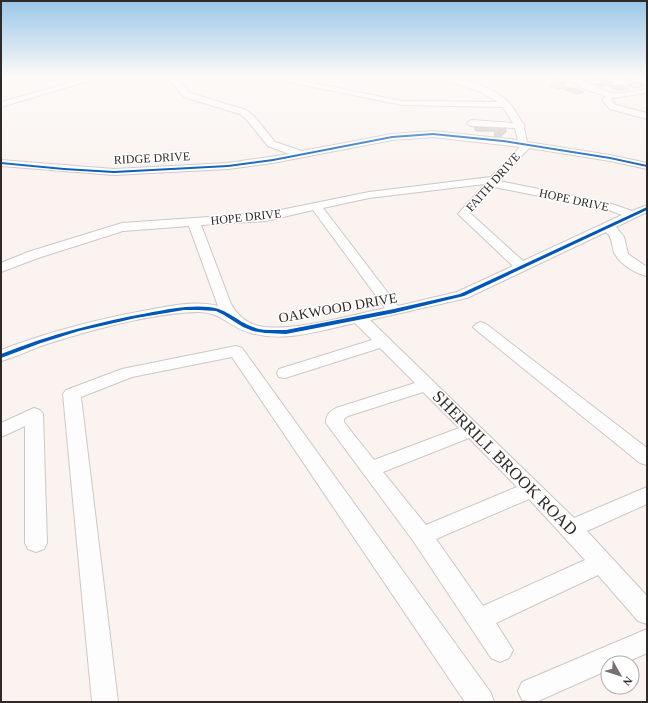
<svg xmlns="http://www.w3.org/2000/svg" width="648" height="703" font-family="Georgia,serif">
<rect width="100%" height="100%" fill="#faf3f0"/>
<g fill="#d6cfc8" stroke="#bfbab7">
<polygon points="598,77 603,78 609,79 601,81 588,78"/>
<polygon points="624,77 635,79 631,81 620,80"/>
<polygon points="558,78 563,80 560,80 566,83 556,84 552,83 555,82 552,79"/>
<polygon points="607,81 614,83 602,86 595,84"/>
<polygon points="635,82 645,85 637,88 626,85"/>
<polygon points="562,84 569,88 559,89 550,86"/>
<polygon points="622,85 629,89 616,90 608,86"/>
<polygon points="573,88 584,92 576,94 565,90"/>
<polygon points="475,125 505,126 506,132 504,132 504,134 495,134 494,131 478,131 475,130"/>
</g>
<g fill="none" stroke-linecap="round" stroke-linejoin="round">
<polyline stroke="#d1cbc8" stroke-width="8" stroke-dasharray="8 4" stroke-linecap="butt" points="494,133 504,133"/>
<g stroke="#cdc8c6" stroke-width="2">
<g id="minor">
<polygon points="91,77 102,77 1,107 1,102"/>
<path d="M167,77H175L190,93L246,110L254,116L275,142L302,151L392,134L433,131L518,140L515,128L471,126L467,123L471,120L513,123L503,107L402,105L274,79L271,77H283L402,101L498,102L477,90L432,77C454,74 496,87 510,104C515,110 520,120 525,126L524,128L527,142L610,155L647,163V169L610,161L529,148L499,181L612,204L632,211L647,205V212L616,227L624,237L628,254L647,267V276C635,273 619,264 614,252C611,244 613,238 606,232L467,298L370,320L574,518L647,487V504L587,531L647,596V624L638,621L598,575L496,623L513,650L509,658L500,662L491,658L414,542L326,423C326,415 329,412 336,408L415,383L380,348L285,378L279,377L277,373L279,369L372,340L355,323C322,330 285,343 251,333C230,328 222,312 198,312C152,313 91,330 47,344C31,349 17,357 1,361V350C48,332 98,319 148,310C171,306 195,300 218,306L189,226L123,231L38,258L1,272V263L28,252L122,223L266,213L369,192L491,177L520,147L433,137L392,140L273,163L228,169L114,175L1,166V160L114,169L228,163L289,154L268,146L247,120L240,114L184,97ZM485,184L458,214L513,266L457,292L398,306L323,208L369,198ZM494,187L609,210L622,215L523,261L470,213ZM313,210L385,308C353,315 289,333 259,326C246,323 237,315 231,304L201,225L266,221ZM423,392L459,428L374,460L344,422V419L348,416ZM469,438L517,487L426,525L383,472ZM529,499L585,560L483,606L436,539Z"/>
<path d="M565,77C578,75 598,90 612,93C622,95 637,90 647,89V93L612,98L611,100L616,105L647,113V119L610,109L602,100L606,96L584,89Z"/>
<polygon points="481,322 486,324 647,448 647,465 640,463 476,330 473,327 476,324"/>
<polygon points="236,346 242,348 491,693 494,702 465,702 232,357 132,377 81,397 118,702 92,702 63,394 66,390 122,369"/>
<polygon points="34,408 40,410 43,414 47,543 44,549 36,552 28,549 25,543 25,426 1,437 1,423"/>
<polygon points="647,629 647,653 625,663 608,663 608,670 536,702 522,700 518,691 522,682"/>
</g>
</g>
<use href="#minor" fill="#fefdfd" fill-rule="evenodd"/>
<g stroke="#fff" stroke-width="2">
<g id="cycleway">
<polygon points="433,133 503,140 610,157 647,165 647,167 610,159 503,142 433,135 392,138 273,161 228,167 114,173 64,170 1,164 1,162 64,168 114,171 228,165 273,159 392,136"/>
<path d="M647,207V210L464,296L394,313L286,334L265,333L253,331L243,327L224,315L216,311L199,310H184L136,318L79,331L41,343L1,358V354C49,335 98,322 148,313C168,309 189,305 209,307C228,309 236,321 253,327C263,331 275,330 286,330L394,309L460,294Z"/>
</g>
</g>
<use href="#cycleway" fill="#0057b8" fill-rule="evenodd"/>
</g>
<linearGradient id="sky" x2="0" y2="1"><stop stop-color="#9ac6e8"/><stop offset="0.44" stop-color="#fdfaf8"/><stop offset="1" stop-color="#fdfaf8" stop-opacity="0"/></linearGradient>
<rect width="648" height="175" fill="url(#sky)"/>
<g text-anchor="middle" dominant-baseline="central" stroke-width="3" stroke-linejoin="round" paint-order="stroke">
<g font-size="12" fill="#2f2a28" stroke="#fff">
<text transform="translate(152 158) rotate(-3)">RIDGE DRIVE</text>
<text transform="translate(493 182) rotate(-48)">FAITH DRIVE</text>
<text transform="translate(574 200) rotate(12)">HOPE DRIVE</text>
<text transform="translate(246 217) rotate(-6)">HOPE DRIVE</text>
</g>
<g font-size="14" fill="#2f2a28" stroke="#fff">
<text transform="translate(338 308) rotate(-10)">OAKWOOD DRIVE</text>
</g>
<g font-size="17" fill="#2f2a28" stroke="#fff">
<text transform="translate(505 463) rotate(45)">SHERRILL BROOK ROAD</text>
</g>
</g>
<rect width="648" height="703" fill="none" stroke="#2f2a28" stroke-width="4"/>
<g transform="translate(620 675) rotate(129)"><circle r="19" fill="#ffffff" stroke="#acaaa9"/>
<path d="M0-3L7 15L0 10L-7 15Z" fill="#76706e"/>
<text y="-6" font-size="11" font-weight="bold" text-anchor="middle" fill="#2f2a28">N</text>
</g>
</svg>
